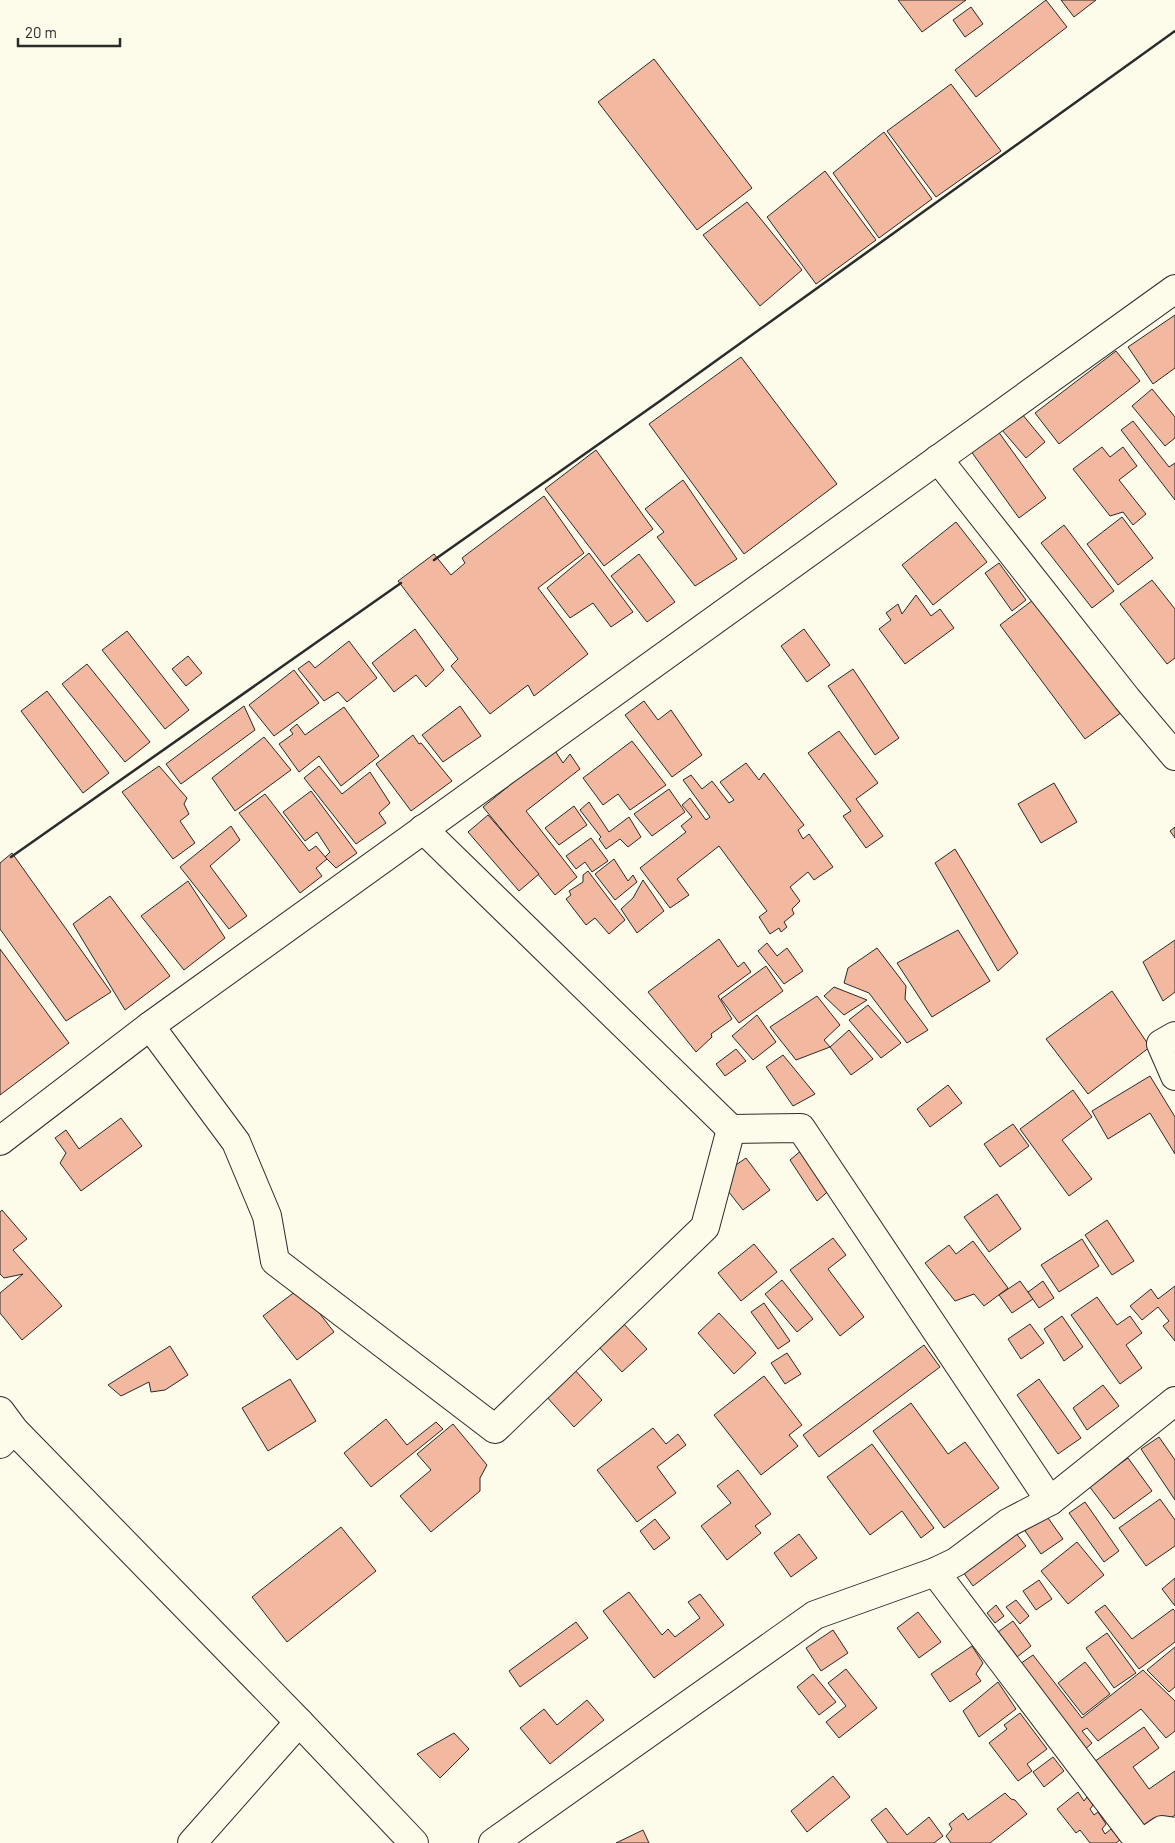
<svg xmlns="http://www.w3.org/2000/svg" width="1175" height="1843" font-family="Barlow,sans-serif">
<rect width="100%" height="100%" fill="#fdfbea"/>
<g fill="#f2b8a0" stroke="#2b2b2b">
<polygon points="898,0 966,0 922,32"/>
<polygon points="1046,0 1067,27 976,97 955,70"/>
<polygon points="1061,0 1096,0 1074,17"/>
<polygon points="971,7 983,24 965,37 953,20"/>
<polygon points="654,59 752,188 697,230 598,102"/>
<polygon points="951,84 1001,151 936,197 887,131"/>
<polygon points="884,132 932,199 879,238 833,173"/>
<polygon points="825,171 876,240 816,284 767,217"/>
<polygon points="747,202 802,270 760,306 703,235"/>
<polygon points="1175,315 1175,368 1153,384 1128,347"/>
<polygon points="1116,351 1140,381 1059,444 1035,413"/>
<polygon points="741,357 837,484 744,554 649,424"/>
<polygon points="1152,389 1175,417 1175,438 1165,446 1132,406"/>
<polygon points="1022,414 1045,442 1026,458 1002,430"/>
<polygon points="1133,421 1169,467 1175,463 1175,500 1121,430"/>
<polygon points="995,427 1046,498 1019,518 968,447"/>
<polygon points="1102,447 1110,457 1123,447 1137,466 1119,480 1146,514 1133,525 1123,512 1110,516 1073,469"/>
<polygon points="596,450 653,529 604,566 545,489"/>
<polygon points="683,480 737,559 695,586 657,537 664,532 645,509"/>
<polygon points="544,496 584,553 538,588 588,654 534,696 528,685 490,714 451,666 458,659 398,581 434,554 451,575 465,563 462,558"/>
<polygon points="1122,517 1153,558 1118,585 1087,544"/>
<polygon points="956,522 987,562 933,605 902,565"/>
<polygon points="1064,525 1114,591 1092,608 1041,543"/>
<polygon points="589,553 633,612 611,627 593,603 570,618 547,588"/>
<polygon points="639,554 675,602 647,622 611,576"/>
<polygon points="999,563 1026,600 1012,611 985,573"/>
<polygon points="1152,580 1175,609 1175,658 1167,664 1120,604"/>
<polygon points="916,595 931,616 940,609 954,628 905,664 879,629 891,620 886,613 898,604 902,614"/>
<polygon points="1037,597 1122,712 1085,739 1000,625"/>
<polygon points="415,629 444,670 426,687 416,675 394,692 372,663"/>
<polygon points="804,629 830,665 807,682 781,646"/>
<polygon points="127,631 189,710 165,729 102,650"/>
<polygon points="349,641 377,678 347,702 338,692 324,701 298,669 309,661 315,668"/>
<polygon points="188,656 202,673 186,686 172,669"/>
<polygon points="87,664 150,742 125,762 62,684"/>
<polygon points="853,669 899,738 875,755 828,686"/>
<polygon points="294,670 319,703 274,736 249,705"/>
<polygon points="47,691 109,773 83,793 21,711"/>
<polygon points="644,701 658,720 671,710 702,755 672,777 625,715"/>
<polygon points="244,706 255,730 181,784 166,764"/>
<polygon points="460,706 481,736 443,762 422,735"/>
<polygon points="344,707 379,756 341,786 319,756 299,772 279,744 293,734 290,730 297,724 305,735"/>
<polygon points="839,731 878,783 856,799 883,836 866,848 843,816 851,811 808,753"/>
<polygon points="413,735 419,744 421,743 452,781 411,811 376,764"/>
<polygon points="264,737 291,770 235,811 212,778"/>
<polygon points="632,741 666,785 630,810 618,794 603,805 583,778"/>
<polygon points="554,749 563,763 570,754 580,769 526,811 577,877 555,895 483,807"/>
<polygon points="746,763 759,780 764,773 804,825 798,830 803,839 809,834 833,867 814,880 808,872 790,887 800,901 792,909 794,914 784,922 787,927 781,932 779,928 770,934 759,917 767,911 719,846 677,879 689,895 670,908 640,868 686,832 681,826 692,817 682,805 690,798 706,820 710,817 683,780 691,775 702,789 712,781 729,803 734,800 720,782"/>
<polygon points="159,766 187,798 184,804 189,814 180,821 195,843 173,859 122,792"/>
<polygon points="319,766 342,794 370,772 390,803 379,813 386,823 356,844 304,778"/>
<polygon points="1054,783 1077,822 1041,843 1018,804"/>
<polygon points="669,789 685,812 652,836 634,814"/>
<polygon points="311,791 357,853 336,868 325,857 330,852 317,832 305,841 283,812"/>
<polygon points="265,794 309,851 316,846 327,859 316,868 322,876 300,893 239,813"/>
<polygon points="589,802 609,832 629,817 641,837 628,847 620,839 606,849 599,839 601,837 580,810"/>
<polygon points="574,806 587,825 559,845 545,828"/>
<polygon points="488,815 539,874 519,891 468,832"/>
<polygon points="231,826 240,840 210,866 247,916 229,929 180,867"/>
<polygon points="1175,827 1175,838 1170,831"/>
<polygon points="591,838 608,861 592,872 585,862 576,869 566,856"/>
<polygon points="955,849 1018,953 998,971 935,863"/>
<polygon points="12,853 111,992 66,1021 0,929 0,863"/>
<polygon points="614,859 628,881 633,875 637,882 615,900 595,874"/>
<polygon points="588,871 625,920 609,934 595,918 586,925 566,899 571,895 569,891 583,882 583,875"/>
<polygon points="643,880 664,911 637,933 621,909 633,898"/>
<polygon points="188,881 225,938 184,970 141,916"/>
<polygon points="110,896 170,976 125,1010 73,924"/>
<polygon points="958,930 990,981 932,1017 897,963"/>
<polygon points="719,939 738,967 744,962 751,972 718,996 732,1019 711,1034 712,1037 696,1052 648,992"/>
<polygon points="1175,940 1175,992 1163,1001 1143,962"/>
<polygon points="767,943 777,956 787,948 803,971 784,984 758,951"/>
<polygon points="877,948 906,986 905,999 928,1030 907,1043 869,993 844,983 848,968"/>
<polygon points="0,949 69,1043 0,1095"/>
<polygon points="766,966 783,991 739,1023 721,999"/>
<polygon points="834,987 867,1000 844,1015 824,996"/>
<polygon points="1112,991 1150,1047 1088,1094 1046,1039"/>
<polygon points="817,996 840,1025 824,1040 830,1047 796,1060 770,1027"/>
<polygon points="868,1005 901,1043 881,1058 849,1020"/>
<polygon points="757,1015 776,1042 753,1060 732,1036"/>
<polygon points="849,1030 873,1059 851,1075 830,1047"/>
<polygon points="736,1049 746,1061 725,1076 716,1064"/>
<polygon points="783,1055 815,1094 793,1106 766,1067"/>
<polygon points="1150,1076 1175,1117 1175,1154 1150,1113 1108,1139 1092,1111"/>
<polygon points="948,1085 962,1103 930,1127 917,1109"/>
<polygon points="1073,1090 1092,1117 1062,1140 1092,1179 1069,1196 1020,1129"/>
<polygon points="121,1118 142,1146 81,1191 60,1163 66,1153 55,1138 66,1130 79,1149"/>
<polygon points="1013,1124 1029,1146 1000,1167 984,1144"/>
<polygon points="803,1149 833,1187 817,1201 790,1160"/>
<polygon points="746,1158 770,1190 743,1210 728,1191 733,1167"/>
<polygon points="997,1194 1021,1229 989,1252 964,1217"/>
<polygon points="2,1210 27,1239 13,1250 62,1306 22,1340 0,1313 0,1293 23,1274 4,1278 0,1274 0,1212"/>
<polygon points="1107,1220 1134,1261 1112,1275 1085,1235"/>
<polygon points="833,1238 846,1255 828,1269 864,1317 840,1336 790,1270"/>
<polygon points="1082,1239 1099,1266 1059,1292 1041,1265"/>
<polygon points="973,1241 1008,1288 984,1306 974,1294 955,1301 925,1263 949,1245 956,1254"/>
<polygon points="754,1244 777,1272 741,1301 718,1273"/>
<polygon points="782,1280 813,1319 797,1332 765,1294"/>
<polygon points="1020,1281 1033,1299 1012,1313 999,1295"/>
<polygon points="1043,1281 1054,1298 1039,1308 1028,1292"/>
<polygon points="1175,1286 1175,1341 1163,1326 1169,1321 1158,1307 1142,1320 1130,1306 1151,1289 1158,1299"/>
<polygon points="300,1288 334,1332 297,1360 263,1316"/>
<polygon points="1097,1297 1117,1325 1130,1316 1142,1333 1126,1345 1142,1368 1120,1384 1071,1315"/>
<polygon points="764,1303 790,1341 778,1349 751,1312"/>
<polygon points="719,1313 756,1353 734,1374 698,1333"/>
<polygon points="1062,1316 1083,1347 1064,1361 1044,1329"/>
<polygon points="621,1321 647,1349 622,1372 596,1344"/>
<polygon points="1030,1324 1044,1343 1021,1359 1008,1339"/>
<polygon points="924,1345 940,1367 819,1457 803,1435"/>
<polygon points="170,1346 188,1375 165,1390 151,1392 149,1382 121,1396 108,1385"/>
<polygon points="787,1353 801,1374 785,1384 771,1363"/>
<polygon points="573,1368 602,1400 574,1427 545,1395"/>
<polygon points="764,1376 802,1425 789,1435 798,1446 761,1475 714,1415"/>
<polygon points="290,1379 316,1421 268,1451 242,1408"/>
<polygon points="1039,1379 1081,1438 1058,1454 1017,1395"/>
<polygon points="1103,1385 1119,1406 1087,1430 1073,1408"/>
<polygon points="911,1403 948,1454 965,1442 999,1488 944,1528 873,1431"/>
<polygon points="386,1419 407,1445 436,1422 443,1429 371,1487 344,1453"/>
<polygon points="453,1424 487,1465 480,1478 480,1491 431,1532 400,1496 431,1470 417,1454"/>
<polygon points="653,1428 666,1444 678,1434 686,1445 657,1467 676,1493 637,1522 597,1470"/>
<polygon points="1159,1437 1175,1460 1175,1500 1141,1449"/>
<polygon points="872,1444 934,1528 921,1538 902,1511 870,1535 827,1477"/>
<polygon points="1128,1458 1152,1491 1114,1519 1089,1486"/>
<polygon points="738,1470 771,1514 755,1526 761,1533 727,1560 701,1526 731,1503 717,1486"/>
<polygon points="1160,1499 1175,1520 1175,1546 1146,1566 1119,1528"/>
<polygon points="1085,1502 1119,1551 1104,1562 1069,1513"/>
<polygon points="1043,1511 1063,1539 1041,1554 1021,1525"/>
<polygon points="655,1519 670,1538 654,1550 640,1531"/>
<polygon points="1008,1523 1026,1546 973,1586 956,1562"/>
<polygon points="341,1527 376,1571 287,1642 252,1597"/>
<polygon points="799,1534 817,1558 791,1577 774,1553"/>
<polygon points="1077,1542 1104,1575 1068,1604 1041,1571"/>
<polygon points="1175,1578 1175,1606 1162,1589"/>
<polygon points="1039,1580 1052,1599 1036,1610 1023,1591"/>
<polygon points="629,1592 662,1635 668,1629 675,1637 700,1618 688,1602 700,1594 724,1625 654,1678 603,1611"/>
<polygon points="1016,1600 1029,1616 1020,1624 1006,1607"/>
<polygon points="996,1605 1004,1616 995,1623 987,1613"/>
<polygon points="1105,1605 1132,1639 1173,1609 1175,1611 1175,1642 1139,1669 1095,1612"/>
<polygon points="918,1612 941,1642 919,1658 897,1628"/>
<polygon points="1013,1621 1031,1646 1017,1657 998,1632"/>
<polygon points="576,1622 588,1638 520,1687 509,1671"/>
<polygon points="833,1630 848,1653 821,1671 806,1648"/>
<polygon points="1107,1633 1136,1673 1114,1688 1086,1648"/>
<polygon points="972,1646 983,1663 976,1674 981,1681 950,1702 931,1674"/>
<polygon points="1175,1647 1175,1687 1169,1692 1147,1670"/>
<polygon points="1033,1655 1082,1718 1143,1670 1175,1701 1175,1731 1166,1738 1141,1709 1098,1741 1087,1728 1082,1731 1092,1743 1080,1754 1017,1666"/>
<polygon points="1085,1662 1110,1694 1083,1715 1058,1683"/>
<polygon points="846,1669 877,1708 839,1738 826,1722 846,1706 828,1683"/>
<polygon points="813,1674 836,1702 819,1715 797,1687"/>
<polygon points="998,1682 1016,1709 979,1737 963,1711"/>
<polygon points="587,1700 604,1720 550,1764 520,1728 544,1709 557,1725"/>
<polygon points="1020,1713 1047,1749 1027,1764 1032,1771 1018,1781 989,1743 1007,1729 1004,1725"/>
<polygon points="1144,1727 1159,1748 1133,1767 1149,1789 1175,1771 1175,1815 1142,1838 1091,1764"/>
<polygon points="454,1733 469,1749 440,1778 417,1754"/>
<polygon points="1053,1757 1064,1771 1044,1787 1033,1772"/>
<polygon points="833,1776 850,1797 807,1832 791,1811"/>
<polygon points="1078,1792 1084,1801 1087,1797 1093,1805 1090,1809 1094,1815 1098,1812 1106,1824 1102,1829 1105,1834 1111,1829 1120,1840 1116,1843 1090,1843 1080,1830 1076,1833 1057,1809"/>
<polygon points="1005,1793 1011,1799 1015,1800 1027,1814 990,1843 951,1843 946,1836 952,1829 949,1824 963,1813 968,1820"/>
<polygon points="886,1808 907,1835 929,1817 943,1836 934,1843 888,1843 871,1820"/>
<polygon points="643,1830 649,1843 616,1843"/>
</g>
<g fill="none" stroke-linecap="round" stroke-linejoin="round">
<g stroke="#2b2b2b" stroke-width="30">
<g id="minor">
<polyline points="938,459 1127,699 1175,756"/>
<polyline points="423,829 731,1129 801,1128 1050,1501"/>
<polyline points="150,1026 236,1142 267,1216 275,1261 495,1429 705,1227 731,1129"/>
<polyline points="1175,1036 1161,1044 1175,1076"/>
<polyline points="0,1141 150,1026 1175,289"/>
<polyline points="0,1444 14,1430"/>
<polyline points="935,1572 1140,1843"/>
<polyline points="192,1843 299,1722"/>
<polyline points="493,1843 815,1615 935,1572 956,1562 1008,1523 1050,1501 1175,1401"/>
<polyline points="1143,1843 1162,1830 1175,1832"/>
</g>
</g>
<g stroke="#2b2b2b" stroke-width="30">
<polyline id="major" points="0,1411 14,1430 299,1722 414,1843"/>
</g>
<use href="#minor" stroke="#fdfbea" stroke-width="28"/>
<use href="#major" stroke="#fdfbea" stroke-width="28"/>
<g stroke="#2b2b2b" stroke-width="2.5">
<polyline points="434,560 660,401 1175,31"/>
<polyline points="11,857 401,583"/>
</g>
</g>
<path d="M18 38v8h102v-8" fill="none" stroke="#2b2b2b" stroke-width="2.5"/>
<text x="25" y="38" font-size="15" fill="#2b2b2b" stroke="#fdfbea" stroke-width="4" paint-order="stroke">20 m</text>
</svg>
